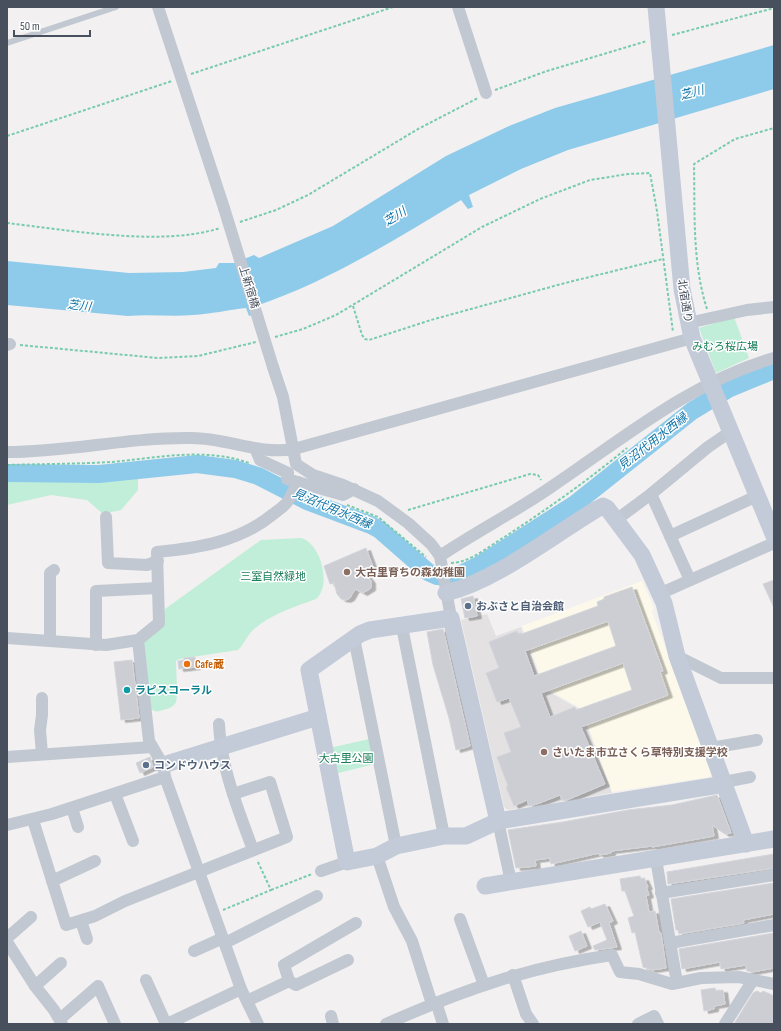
<svg xmlns="http://www.w3.org/2000/svg" width="781" height="1031" font-family="'Sofia Sans Condensed','Noto Sans JP',sans-serif">
<defs>
<filter id="shadow"><feDropShadow dx="4.5" dy="2.5" stdDeviation="0" flood-color="#0004"/></filter>
</defs>
<rect width="100%" height="100%" fill="#f2f0f0"/>
<polygon fill="#fcf9ea" points="642,581 654,608 652,612 713,773 710,777 612,792 582,709 545,688 522,626"/>
<polygon fill="#e3e1e2" points="487,614 496,636 521,627 544,689 581,710 612,793 508,810 504,807 461,620"/>
<g fill="#c0eed8">
<polygon points="734,317 749,358 716,373 699,328"/>
<polygon points="96,465 138,467 138,490 121,510 103,514 87,500 51,495 7,505 7,474"/>
<path d="M301,538C321,543 332,586 316,599C294,607 271,614 253,630C247,636 244,644 238,650L179,659L176,661C176,671 178,695 176,702C174,707 168,709 163,710C158,712 155,712 151,709L143,646C148,632 164,624 165,609L261,540Z"/>
<polygon points="374,738 379,763 330,775 325,749"/>
</g>
<path fill="#8ecbea" d="M774,45V89L568,150L521,169L469,195L473,207L468,209L461,200C393,241 326,283 250,308L252,315L249,316L246,308C228,310 211,314 193,315C171,317 150,314 128,316L7,305V261L129,273L183,272L216,268L219,263H234L254,255L259,258L333,226L446,156L509,126L555,108Z"/>
<g fill="none" stroke-linecap="round" stroke-linejoin="round">
<polyline stroke="#8ecbea" stroke-width="18" points="7,473 99,474 197,464 235,469 258,476 307,501 371,525 380,530 428,572 437,576 455,577 479,565 575,504 692,411 728,389 774,370"/>
</g>
<g fill="#cdced4" stroke="#d4d5db" fill-rule="evenodd" filter="url(#shadow)">
<polygon points="366,548 374,570 365,573 371,581 371,588 363,593 355,589 350,598 346,600 341,599 337,594 334,583 330,584 324,566"/>
<polygon points="774,580 774,608 763,584"/>
<path d="M632,587L663,671L660,672L668,695L581,727L605,784L567,800H562L560,795L537,804L529,806L527,800L514,806L506,787L508,786L497,757L511,752L504,733L521,727L509,698L497,702L486,673L499,668L489,642L517,631L519,635L598,606L597,602L604,599V597ZM608,621L616,646L534,676L525,651ZM623,663L632,690L576,710L575,707L550,717L541,693Z"/>
<polygon points="473,596 477,616 465,618 461,599"/>
<polygon points="443,629 470,746 456,750 449,718 433,665 427,632"/>
<polygon points="195,657 196,667 179,669 178,661 184,660 184,658"/>
<polygon points="132,660 139,718 121,720 114,662"/>
<polygon points="150,757 153,767 140,773 136,763"/>
<polygon points="717,795 731,833 725,834 712,825 714,836 652,847 652,846 611,851 611,853 599,855 599,853 551,864 550,858 535,860 536,866 516,868 508,830 563,822 628,810 672,805"/>
<polygon points="774,854 774,868 668,884 667,872"/>
<polygon points="640,876 641,879 644,878 648,887 646,887 649,895 646,896 649,912 655,911 659,933 661,933 666,968 652,970 643,967 635,932 632,933 628,918 634,916 625,891 622,891 620,879"/>
<polygon points="774,883 774,914 743,920 744,923 679,934 678,930 676,930 671,899"/>
<polygon points="605,904 613,921 609,923 617,947 595,950 593,946 607,940 600,922 588,927 581,911 590,907 591,909"/>
<polygon points="581,931 587,946 575,951 569,936"/>
<polygon points="774,933 774,968 752,972 747,971 746,965 721,969 720,962 682,969 679,949"/>
<polygon points="715,988 716,991 723,990 725,1004 714,1006 714,1009 704,1011 701,990"/>
<polygon points="757,991 761,993 763,991 774,996 774,1024 734,1024 753,993"/>
</g>
<g fill="none" stroke-linecap="round" stroke-linejoin="round">
<g stroke="#78cbae" stroke-width="2" stroke-dasharray="3 2" stroke-linecap="butt">
<polyline points="672,35 774,8"/>
<polyline points="191,74 393,7"/>
<polyline points="495,90 547,71 647,41"/>
<polyline points="7,136 172,81"/>
<polyline points="240,222 276,210 308,195 418,129 478,98"/>
<path d="M7,223C68,230 162,247 220,228"/>
<polyline points="353,306 362,335 365,339 369,340 431,320 565,283 663,259"/>
<path d="M707,309C692,262 695,213 694,164L735,139L774,128"/>
<polyline points="275,337 303,329 336,315 482,227 540,199 590,180 628,174 650,173 657,211 673,332"/>
<polyline points="20,345 158,358 198,356 256,342"/>
<path d="M7,465C41,464 76,464 111,462C157,458 204,447 249,463"/>
<polyline points="347,505 378,517 426,557"/>
<polyline points="408,510 530,474 538,475 541,480"/>
<path d="M451,563C469,563 488,547 503,538C546,510 587,481 627,448"/>
<polyline points="271,890 312,874"/>
<polyline points="223,910 271,890 257,860"/>
</g>
<polyline stroke="#c1c8d1" stroke-width="6" points="7,43 116,7"/>
<g stroke="#c1c8d1" stroke-width="12">
<polyline points="158,7 224,208"/>
<polyline points="458,7 486,93"/>
<polyline points="688,323 747,310 774,307"/>
<polyline points="7,345 10,344"/>
<polyline points="273,367 283,397 296,464 313,475 343,485 378,501 408,523 431,544 440,556 451,618"/>
<polyline points="256,450 260,460 288,473 287,479 343,495 354,489"/>
<path d="M7,452C69,452 130,437 192,438C227,438 258,455 294,449L692,338"/>
<polyline points="106,517 108,563 147,565 158,561"/>
<polyline points="616,520 651,494"/>
<polyline points="670,536 757,496"/>
<path d="M440,556C477,531 517,511 554,485C625,437 691,382 774,358"/>
<polyline points="690,580 651,494 708,447 730,432"/>
<polyline points="659,594 774,543"/>
<polyline points="402,627 444,836"/>
<path d="M7,638L106,645L138,640L159,623L157,552C198,548 239,542 272,515C277,511 284,507 288,501C292,495 294,488 298,482"/>
<polyline points="354,638 396,846"/>
<polyline points="138,640 149,741 163,765 165,777 241,989 258,1024"/>
<polyline points="50,641 50,573 54,570"/>
<polyline points="96,645 96,591 158,588"/>
<polyline points="677,656 721,678 774,678"/>
<polyline points="42,698 42,715 40,730 42,754"/>
<path d="M219,724C221,768 238,809 253,850"/>
<polyline points="711,748 757,740"/>
<polyline points="7,757 152,747"/>
<polyline points="724,782 750,777"/>
<polyline points="115,794 133,841"/>
<polyline points="72,808 78,827"/>
<polyline points="33,820 66,925 95,916 125,901 287,837 270,782 233,794"/>
<polyline points="498,821 511,882"/>
<polyline points="7,825 52,814 165,777"/>
<polyline points="377,856 394,907 412,941 432,1004"/>
<polyline points="656,859 677,983"/>
<polyline points="321,871 347,862"/>
<polyline points="52,881 95,861"/>
<polyline points="661,893 774,875"/>
<polyline points="460,919 484,985"/>
<polyline points="81,921 87,939"/>
<polyline points="7,938 31,917"/>
<polyline points="7,942 35,986 54,1010 62,1024"/>
<polyline points="225,943 317,896"/>
<polyline points="670,943 774,925"/>
<polyline points="194,951 223,938"/>
<polyline points="513,975 526,1014 533,1024"/>
<polyline points="146,980 166,1024"/>
<polyline points="289,981 296,985 348,960"/>
<polyline points="35,986 61,963"/>
<polyline points="247,1001 289,981 284,965 356,923"/>
<polyline points="436,1002 443,1024"/>
<polyline points="331,1016 333,1024"/>
<polyline points="60,1019 98,986 115,1024"/>
<polyline points="167,1024 241,989"/>
<path d="M386,1024C463,990 528,967 612,955L620,972L639,974L672,984L701,978L739,977L774,984"/>
<polyline points="638,1024 654,1016 658,1024"/>
<polyline points="725,1024 753,980"/>
</g>
<g stroke="#c3cad8" stroke-width="17">
<polyline points="656,7 682,289 692,338 774,536"/>
<path d="M446,593C497,580 552,536 597,509L603,506L607,508L642,555L664,603L677,656L746,844"/>
<polyline points="163,765 318,717"/>
<polyline points="498,821 451,618 370,630 360,634 309,670 347,862 377,856 396,846 406,844 444,836 466,836 498,821 725,784"/>
<polyline points="485,886 774,839"/>
</g>
<polyline stroke="#c1c8d1" stroke-width="12" points="224,208 273,367"/>
</g>
<g fill="#8d6e63" stroke="#fff" stroke-width="1.5">
<circle cx="347" cy="572" r="4"/>
<circle cx="544" cy="752" r="4"/>
</g>
<g fill="#5c6f8a" stroke="#fff" stroke-width="1.5">
<circle cx="468" cy="606" r="4"/>
<circle cx="146" cy="765" r="4"/>
</g>
<circle fill="#e8710a" stroke="#fff" stroke-width="1.5" cx="187" cy="664" r="4"/>
<circle fill="#0f9aa8" stroke="#fff" stroke-width="1.5" cx="127" cy="690" r="4"/>
<g text-anchor="middle" dominant-baseline="central" stroke-width="3" stroke-linejoin="round" paint-order="stroke">
<g font-size="11" fill="#48505d" stroke="#fff">
<text transform="translate(249 287) rotate(73)">上新宿橋</text>
<text transform="translate(685 301) rotate(81)">北宿通り</text>
</g>
<g font-size="11" fill="#1a7d59" stroke="#fff">
<text x="725" y="346">みむろ桜広場</text>
<text x="273" y="576">三室自然緑地</text>
<text x="346" y="758">大古里公園</text>
</g>
<g font-size="11" font-weight="bold" fill="#785e54" stroke="#fff" text-anchor="start">
<text x="355" y="572">大古里育ちの森幼稚園</text>
<text x="552" y="752">さいたま市立さくら草特別支援学校</text>
</g>
<g font-size="11" font-weight="bold" fill="#4e5e75" stroke="#fff" text-anchor="start">
<text x="476" y="606">おぶさと自治会館</text>
<text x="154" y="765">コンドウハウス</text>
</g>
<g font-size="11" font-weight="bold" fill="#c56008" stroke="#fff" text-anchor="start">
<text x="195" y="664">Cafe蔵</text>
</g>
<g font-size="11" font-weight="bold" fill="#0d838f" stroke="#fff" text-anchor="start">
<text x="135" y="690">ラピスコーラル</text>
</g>
<g font-size="12" font-style="italic" fill="#1074a8" stroke="#fff">
<text transform="translate(692 93) rotate(-15)">芝川</text>
<text transform="translate(395 217) rotate(-32)">芝川</text>
<text transform="translate(79 306) rotate(6)">芝川</text>
<text transform="translate(653 442) rotate(-38)">見沼代用水西縁</text>
<text transform="translate(332 509) rotate(23)">見沼代用水西縁</text>
</g>
</g>
<rect width="781" height="1031" fill="none" stroke="#48505d" stroke-width="16"/>
<path d="M14 30v6h76v-6" fill="none" stroke="#48505d" stroke-width="2"/>
<text x="20" y="30" font-size="12" fill="#48505d" stroke="#ffffff" stroke-width="3" paint-order="stroke">50 m</text>
</svg>
